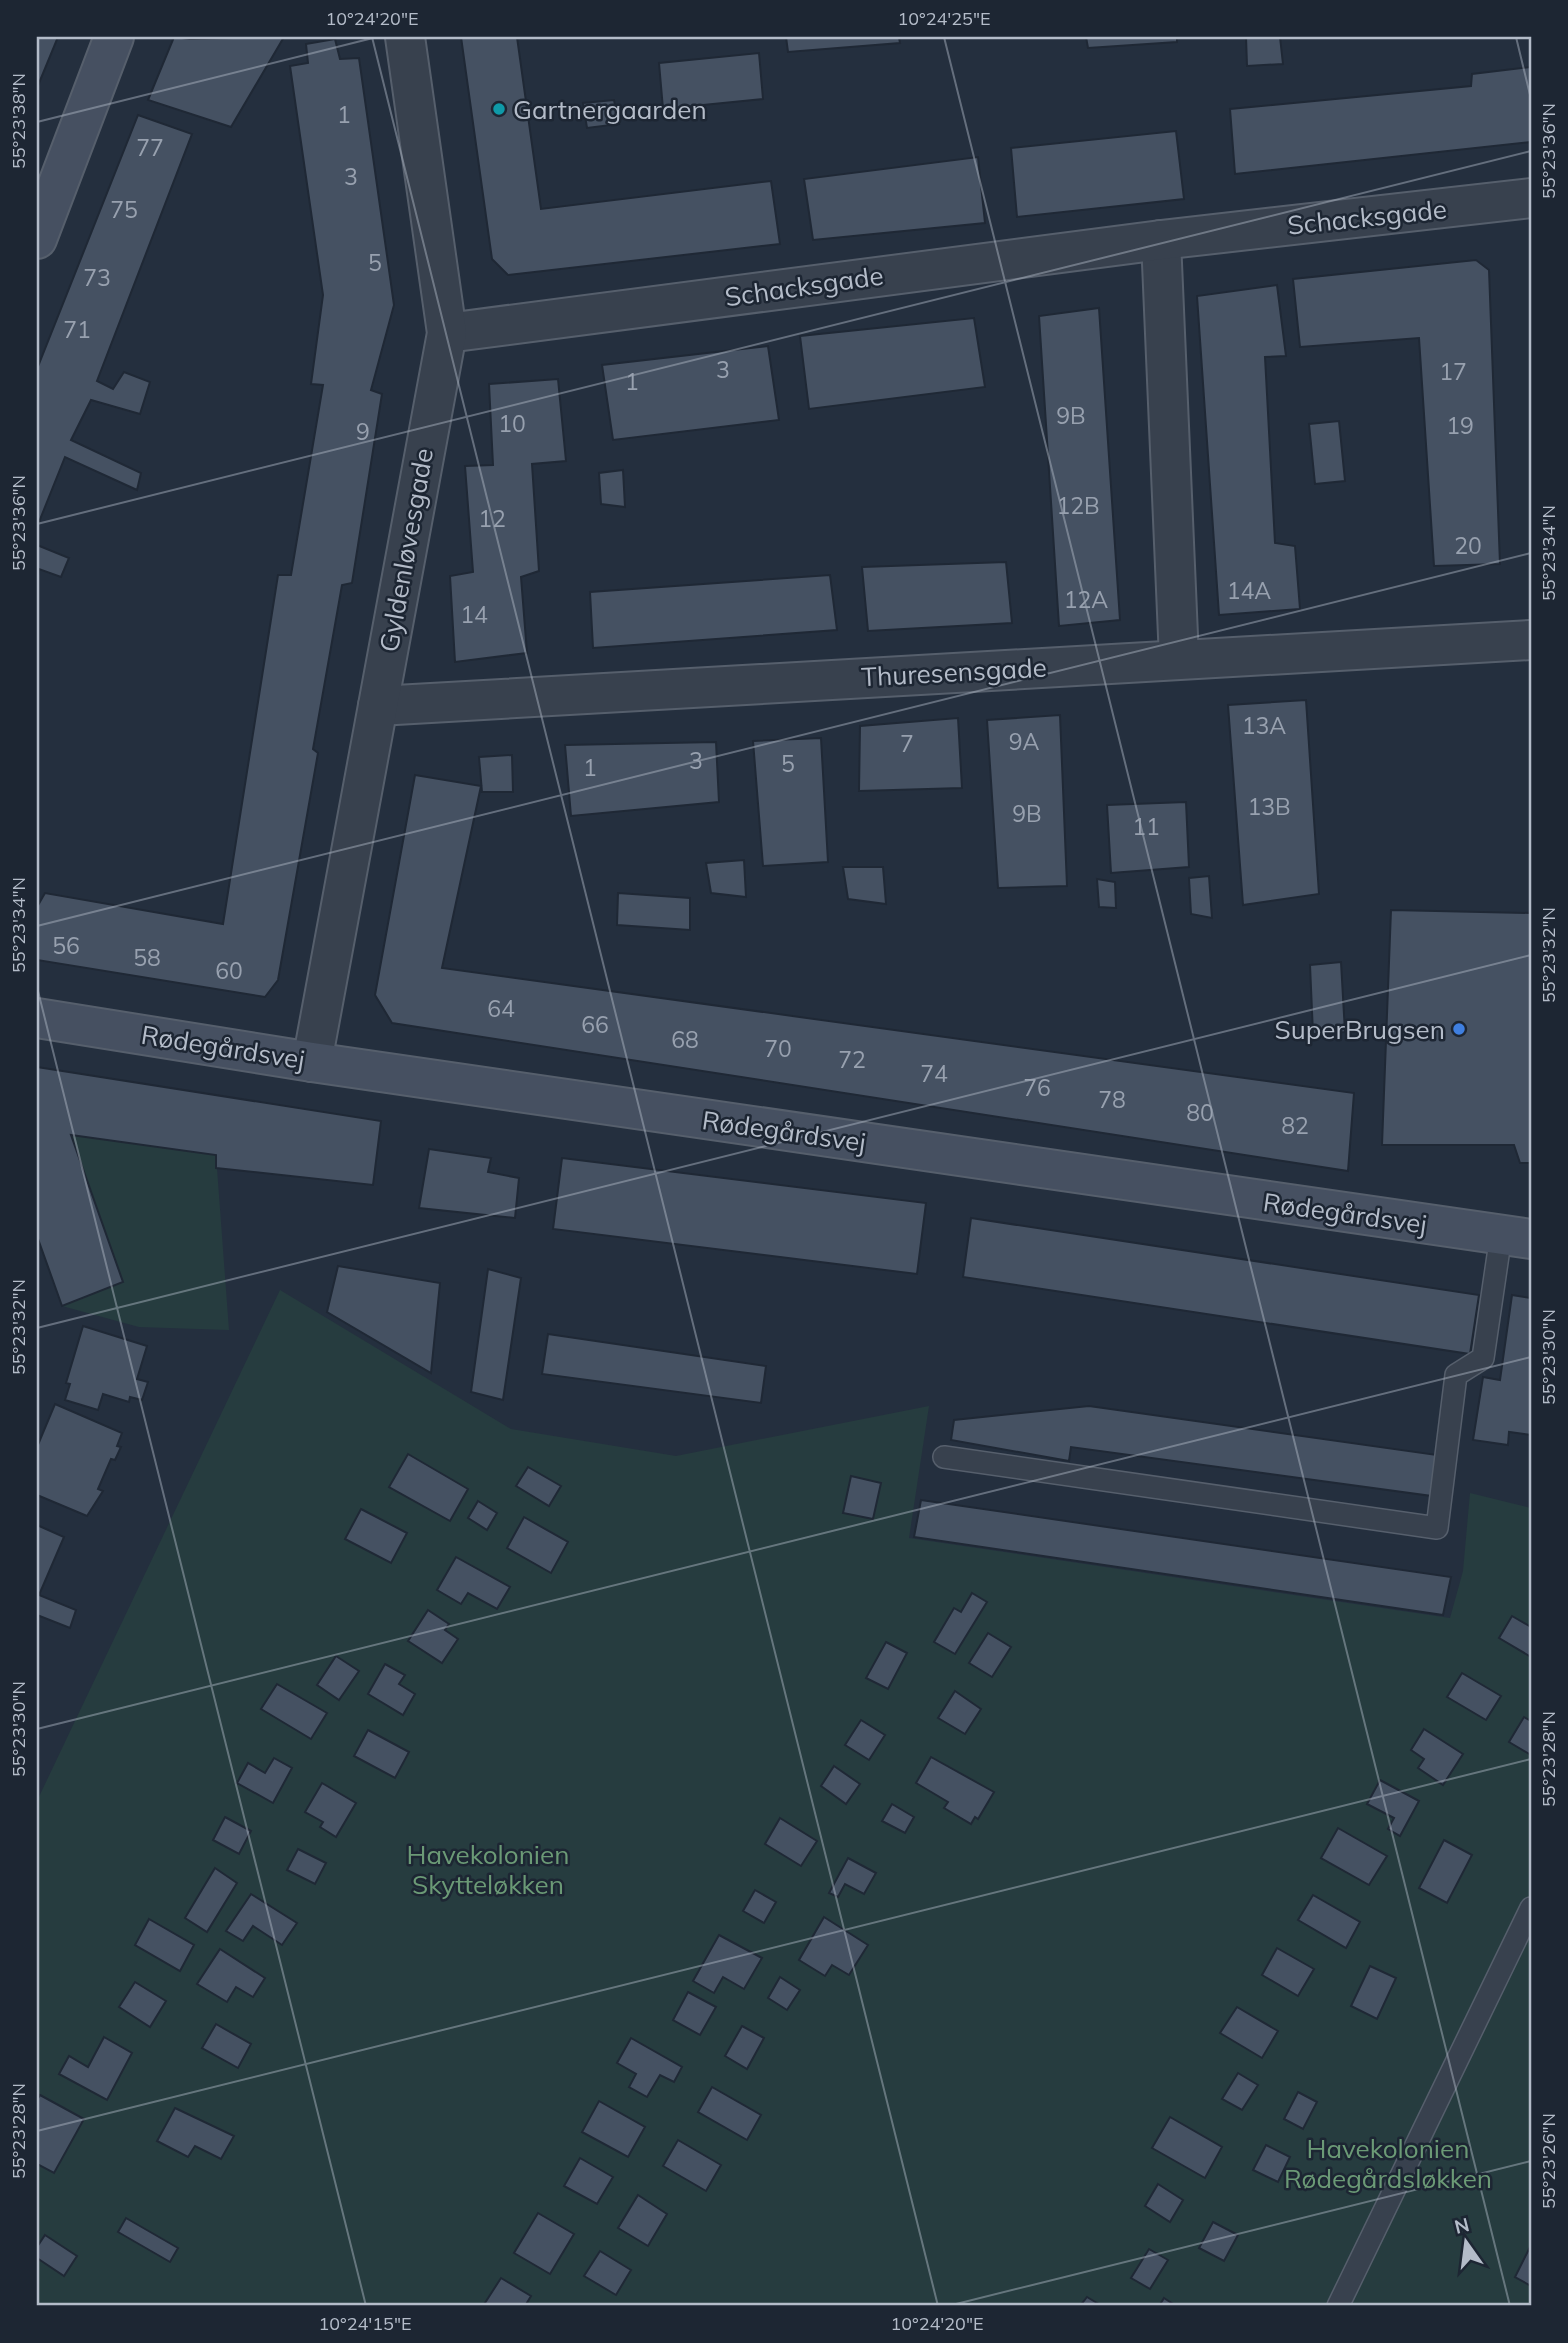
<svg xmlns="http://www.w3.org/2000/svg" width="1568" height="2343" font-family="Mulish,sans-serif">
<rect width="100%" height="100%" fill="#242f3e"/>
<g fill="#263c3f">
<polygon points="71,1135 216,1155 229,1330 139,1327 62,1306 123,1281"/>
<polygon points="280,1290 511,1429 676,1456 929,1406 909,1538 1450,1618 1463,1571 1470,1493 1531,1508 1531,2306 37,2306 37,1801"/>
</g>
<g fill="#455162" stroke="#1f2835" stroke-width="2">
<polygon points="37,37 58,37 37,88"/>
<polygon points="174,37 190,39 284,37 231,127 148,100"/>
<polygon points="461,37 517,37 541,209 771,181 780,244 508,275 492,259"/>
<polygon points="786,37 899,37 900,43 788,52"/>
<polygon points="1086,37 1177,37 1177,42 1088,48"/>
<polygon points="1246,37 1280,37 1283,64 1247,66"/>
<polygon points="335,39 340,59 359,58 394,305 371,390 382,394 352,583 342,585 313,749 318,753 278,980 265,997 37,960 37,907 45,893 223,924 278,575 291,575 323,385 311,384 323,295 290,66 308,63 306,44"/>
<polygon points="759,53 763,99 663,109 659,63"/>
<polygon points="1531,67 1531,142 1235,174 1230,109 1471,86 1472,74"/>
<polygon points="614,100 619,124 587,128 583,103"/>
<polygon points="138,115 192,134 97,381 113,389 124,372 150,382 140,414 91,400 71,440 141,473 137,490 65,457 37,527 37,369"/>
<polygon points="1176,131 1184,199 1017,217 1011,148"/>
<polygon points="978,157 985,223 813,240 804,179"/>
<polygon points="1476,260 1489,270 1500,564 1434,566 1419,338 1300,347 1293,279"/>
<polygon points="1277,285 1286,356 1265,357 1275,543 1295,546 1300,609 1219,615 1197,296"/>
<polygon points="1099,308 1120,620 1059,626 1039,316"/>
<polygon points="974,318 985,387 809,409 800,336"/>
<polygon points="768,346 779,420 613,440 602,365"/>
<polygon points="558,379 566,461 532,464 539,571 521,577 527,653 455,662 450,576 473,572 465,466 493,465 489,384"/>
<polygon points="1339,421 1345,481 1315,484 1309,424"/>
<polygon points="623,470 625,507 601,504 599,473"/>
<polygon points="37,545 69,558 61,577 39,569 37,581"/>
<polygon points="1006,562 1012,623 868,631 862,567"/>
<polygon points="830,575 837,630 593,648 590,592"/>
<polygon points="1306,700 1319,894 1243,905 1228,705"/>
<polygon points="1060,715 1067,886 998,888 987,720"/>
<polygon points="958,718 962,788 859,791 860,726"/>
<polygon points="821,738 828,862 763,866 753,741"/>
<polygon points="716,742 719,802 571,816 565,745"/>
<polygon points="512,755 513,792 482,792 479,757"/>
<polygon points="415,775 481,786 442,968 1354,1093 1348,1171 392,1023 375,995"/>
<polygon points="1186,802 1189,867 1111,873 1107,805"/>
<polygon points="744,860 746,897 711,893 706,863"/>
<polygon points="843,867 883,867 886,904 848,899"/>
<polygon points="1209,876 1212,918 1191,914 1189,878"/>
<polygon points="1097,879 1115,882 1116,908 1099,907"/>
<polygon points="618,893 690,898 690,930 617,925"/>
<polygon points="1391,910 1531,913 1531,1163 1520,1163 1514,1145 1382,1145"/>
<polygon points="1341,962 1345,1032 1313,1034 1310,965"/>
<polygon points="37,1067 381,1121 373,1185 216,1168 216,1155 71,1135 123,1282 62,1306 37,1236"/>
<polygon points="429,1149 491,1158 488,1172 519,1178 515,1218 419,1208"/>
<polygon points="562,1158 926,1203 917,1274 553,1229"/>
<polygon points="971,1218 1479,1295 1470,1354 963,1277"/>
<polygon points="338,1266 440,1283 431,1373 327,1312"/>
<polygon points="488,1269 521,1278 503,1400 471,1392"/>
<polygon points="1512,1295 1531,1298 1531,1435 1509,1432 1508,1445 1473,1440 1483,1377 1500,1380"/>
<polygon points="83,1326 147,1346 137,1379 148,1382 142,1400 130,1397 129,1402 103,1394 98,1410 65,1400 70,1384 66,1383"/>
<polygon points="548,1334 766,1366 761,1403 542,1374"/>
<polygon points="55,1404 122,1433 117,1446 121,1447 115,1460 111,1459 98,1489 103,1491 87,1516 37,1495 37,1447"/>
<polygon points="1089,1406 1437,1455 1432,1496 1071,1447 1069,1461 951,1440 954,1420"/>
<polygon points="408,1454 468,1489 450,1521 389,1487"/>
<polygon points="528,1467 561,1486 549,1506 516,1486"/>
<polygon points="851,1476 881,1483 873,1519 843,1513"/>
<polygon points="921,1500 1451,1577 1443,1615 914,1537"/>
<polygon points="478,1501 497,1513 487,1530 468,1518"/>
<polygon points="361,1509 407,1533 391,1563 345,1539"/>
<polygon points="524,1517 568,1542 551,1573 507,1548"/>
<polygon points="37,1525 64,1537 39,1595 76,1610 70,1628 37,1615"/>
<polygon points="456,1557 510,1587 497,1609 468,1593 461,1604 437,1590"/>
<polygon points="972,1593 987,1602 955,1654 934,1642 954,1608 961,1612"/>
<polygon points="428,1610 449,1624 445,1630 458,1639 442,1663 408,1641"/>
<polygon points="1512,1616 1531,1627 1531,1657 1499,1638"/>
<polygon points="988,1633 1011,1647 992,1677 969,1663"/>
<polygon points="886,1642 907,1653 888,1689 866,1678"/>
<polygon points="336,1656 359,1671 339,1700 317,1685"/>
<polygon points="385,1664 405,1675 399,1684 415,1694 403,1715 368,1694"/>
<polygon points="1462,1673 1501,1696 1486,1720 1447,1697"/>
<polygon points="277,1684 327,1713 311,1739 261,1709"/>
<polygon points="955,1691 981,1709 965,1734 938,1718"/>
<polygon points="1524,1717 1531,1721 1531,1755 1509,1742"/>
<polygon points="861,1720 885,1735 869,1760 845,1745"/>
<polygon points="1424,1729 1463,1754 1443,1785 1418,1768 1424,1759 1411,1750"/>
<polygon points="368,1730 409,1752 395,1778 354,1756"/>
<polygon points="931,1757 994,1792 978,1819 975,1817 971,1824 944,1808 948,1802 916,1783"/>
<polygon points="274,1758 292,1768 273,1803 237,1783 248,1763 265,1773"/>
<polygon points="834,1766 860,1784 846,1804 821,1786"/>
<polygon points="1380,1780 1419,1801 1400,1836 1388,1829 1394,1818 1367,1804"/>
<polygon points="322,1783 356,1803 336,1837 320,1827 323,1822 305,1812"/>
<polygon points="892,1804 914,1817 905,1833 882,1821"/>
<polygon points="225,1817 251,1831 239,1854 213,1840"/>
<polygon points="780,1818 817,1841 801,1866 765,1844"/>
<polygon points="1338,1828 1387,1856 1369,1885 1321,1858"/>
<polygon points="1444,1840 1472,1855 1447,1903 1419,1888"/>
<polygon points="298,1849 326,1863 315,1884 287,1870"/>
<polygon points="848,1858 876,1873 864,1894 845,1884 838,1897 829,1893"/>
<polygon points="215,1868 237,1883 207,1932 185,1918"/>
<polygon points="755,1890 776,1902 764,1923 743,1911"/>
<polygon points="251,1894 297,1923 282,1945 253,1926 243,1941 226,1931"/>
<polygon points="1313,1895 1360,1922 1346,1948 1298,1920"/>
<polygon points="824,1917 868,1945 849,1975 832,1965 825,1976 799,1960"/>
<polygon points="149,1919 194,1945 180,1971 135,1945"/>
<polygon points="719,1935 762,1958 744,1989 723,1977 714,1993 693,1981"/>
<polygon points="1277,1948 1314,1969 1298,1996 1262,1975"/>
<polygon points="220,1949 265,1978 253,1997 236,1987 227,2002 197,1984"/>
<polygon points="1370,1966 1396,1978 1377,2019 1351,2006"/>
<polygon points="780,1977 800,1990 787,2010 768,1998"/>
<polygon points="135,1982 166,2001 150,2027 119,2007"/>
<polygon points="688,1992 716,2007 700,2035 673,2020"/>
<polygon points="1237,2007 1278,2031 1262,2058 1220,2033"/>
<polygon points="216,2024 251,2044 238,2068 202,2048"/>
<polygon points="742,2026 764,2038 747,2069 725,2056"/>
<polygon points="104,2037 132,2053 107,2100 59,2074 69,2056 88,2067"/>
<polygon points="631,2038 682,2067 674,2082 660,2075 647,2097 629,2087 636,2074 617,2063"/>
<polygon points="1238,2073 1258,2085 1242,2110 1222,2099"/>
<polygon points="712,2087 761,2115 747,2140 698,2112"/>
<polygon points="1298,2092 1317,2102 1303,2129 1284,2119"/>
<polygon points="40,2095 84,2119 54,2173 37,2164 37,2100"/>
<polygon points="599,2101 645,2127 628,2157 582,2132"/>
<polygon points="175,2108 234,2136 221,2159 195,2146 188,2157 157,2141"/>
<polygon points="1170,2117 1222,2147 1205,2178 1152,2148"/>
<polygon points="678,2140 721,2165 706,2191 663,2166"/>
<polygon points="1266,2145 1290,2157 1278,2182 1253,2170"/>
<polygon points="580,2158 613,2177 597,2204 564,2186"/>
<polygon points="1158,2184 1183,2200 1170,2222 1145,2206"/>
<polygon points="638,2195 667,2214 648,2246 618,2228"/>
<polygon points="538,2213 574,2234 550,2274 514,2253"/>
<polygon points="126,2218 178,2248 170,2262 118,2232"/>
<polygon points="1213,2222 1238,2235 1224,2261 1199,2248"/>
<polygon points="45,2235 77,2256 64,2276 37,2258 37,2247"/>
<polygon points="1531,2245 1531,2286 1515,2277"/>
<polygon points="1149,2249 1168,2260 1150,2289 1131,2278"/>
<polygon points="600,2251 631,2270 616,2295 584,2276"/>
<polygon points="501,2278 531,2296 525,2306 483,2306"/>
<polygon points="1087,2297 1102,2306 1080,2306"/>
<polygon points="1164,2298 1176,2306 1159,2306"/>
</g>
<g fill="none" stroke-linecap="round" stroke-linejoin="round">
<g stroke="#565f6c" stroke-width="24">
<g id="lane">
<polyline points="944,1457 1437,1528 1456,1375 1483,1358 1501,1235"/>
<polyline points="1338,2306 1531,1908"/>
</g>
</g>
<g stroke="#565f6c" stroke-width="42">
<g id="street">
<polyline points="1161,240 1179,659"/>
<polyline points="447,333 1161,240 1531,198"/>
<polyline points="378,706 1531,640"/>
<polyline points="312,1062 447,333 405,37"/>
</g>
</g>
<g stroke="#565f6c" stroke-width="42">
<g id="secondary">
<polyline points="37,239 114,37"/>
<polyline points="37,1018 312,1062 1531,1239"/>
</g>
</g>
<use href="#lane" stroke="#38414e" stroke-width="21"/>
<use href="#street" stroke="#38414e" stroke-width="38"/>
<use href="#secondary" stroke="#465061" stroke-width="38"/>
</g>
<path fill="none" stroke="#b4bcc9" stroke-width="2" stroke-opacity="0.45" d="M372,37L938,2306M944,37L1510,2306M1516,37L1531,99M37,122L377,37M37,524L1531,151M37,926L1531,553M37,987L366,2306M37,1328L1531,955M37,1729L1531,1357M37,2131L1531,1759M948,2306L1531,2161"/>
<circle fill="#0f9aa8" stroke="#1d2633" stroke-width="2.5" cx="499" cy="109" r="7"/>
<circle fill="#3f7fe0" stroke="#1d2633" stroke-width="2.5" cx="1459" cy="1029" r="7"/>
<g text-anchor="middle" dominant-baseline="central" stroke-width="5" stroke-linejoin="round" paint-order="stroke">
<g font-size="23" fill="#98a1af">
<text x="344" y="114">1</text>
<text x="150" y="147">77</text>
<text x="351" y="176">3</text>
<text x="124" y="209">75</text>
<text x="375" y="262">5</text>
<text x="97" y="277">73</text>
<text x="77" y="329">71</text>
<text x="723" y="369">3</text>
<text x="1453" y="371">17</text>
<text x="632" y="381">1</text>
<text x="1071" y="415">9B</text>
<text x="512" y="423">10</text>
<text x="1460" y="425">19</text>
<text x="363" y="431">9</text>
<text x="1078" y="505">12B</text>
<text x="492" y="518">12</text>
<text x="1468" y="545">20</text>
<text x="1249" y="590">14A</text>
<text x="1086" y="599">12A</text>
<text x="474" y="614">14</text>
<text x="1264" y="725">13A</text>
<text x="1024" y="741">9A</text>
<text x="907" y="743">7</text>
<text x="696" y="760">3</text>
<text x="788" y="763">5</text>
<text x="590" y="767">1</text>
<text x="1269" y="806">13B</text>
<text x="1027" y="813">9B</text>
<text x="1146" y="826">11</text>
<text x="66" y="945">56</text>
<text x="147" y="957">58</text>
<text x="229" y="970">60</text>
<text x="501" y="1008">64</text>
<text x="595" y="1024">66</text>
<text x="685" y="1039">68</text>
<text x="778" y="1048">70</text>
<text x="852" y="1059">72</text>
<text x="934" y="1073">74</text>
<text x="1037" y="1087">76</text>
<text x="1112" y="1099">78</text>
<text x="1200" y="1112">80</text>
<text x="1295" y="1125">82</text>
</g>
<g font-size="26" fill="#b4bcc9" stroke="#1d2633" text-anchor="start">
<text x="513" y="109">Gartnergaarden</text>
<text x="1445" y="1029" text-anchor="end">SuperBrugsen</text>
</g>
<g font-size="26" fill="#b4bcc9" stroke="#1d2633">
<text transform="translate(1367 217) rotate(-6)">Schacksgade</text>
<text transform="translate(804 286) rotate(-8)">Schacksgade</text>
<text transform="translate(406 550) rotate(-80)">Gyldenløvesgade</text>
<text transform="translate(954 672) rotate(-3)">Thuresensgade</text>
<text transform="translate(223 1047) rotate(9)">Rødegårdsvej</text>
<text transform="translate(784 1131) rotate(8)">Rødegårdsvej</text>
<text transform="translate(1345 1213) rotate(8)">Rødegårdsvej</text>
</g>
<g font-size="26" fill="#6b9a76" stroke="#1d2633">
<text x="488" y="1854">Havekolonien<tspan x="488" dy="30">Skytteløkken</tspan></text>
<text x="1388" y="2148">Havekolonien<tspan x="1388" dy="30">Rødegårdsløkken</tspan></text>
</g>
</g>
<rect width="1568" height="2343" fill="none" stroke="#1d2633" stroke-width="77"/>
<g transform="translate(1466 2242) rotate(346)" stroke="#1d2633" stroke-width="5" paint-order="stroke">
<path d="M0-5L12 26L0 18L-12 26Z" fill="#b4bcc9"/>
<text y="-10" font-size="19" font-weight="bold" text-anchor="middle" fill="#b4bcc9">N</text>
</g>
<rect x="38" y="38" width="1492" height="2266" fill="none" stroke="#b4bcc9" stroke-width="2.5"/>
<g font-size="18" text-anchor="middle" fill="#b4bcc9">
<text x="372" y="25">10°24'20"E</text>
<text x="944" y="25">10°24'25"E</text>
<text transform="translate(19 121) rotate(-90)" y="6">55°23'38"N</text>
<text transform="translate(1549 151) rotate(-90)" y="6">55°23'36"N</text>
<text transform="translate(19 523) rotate(-90)" y="6">55°23'36"N</text>
<text transform="translate(1549 553) rotate(-90)" y="6">55°23'34"N</text>
<text transform="translate(19 925) rotate(-90)" y="6">55°23'34"N</text>
<text transform="translate(1549 955) rotate(-90)" y="6">55°23'32"N</text>
<text transform="translate(19 1327) rotate(-90)" y="6">55°23'32"N</text>
<text transform="translate(1549 1357) rotate(-90)" y="6">55°23'30"N</text>
<text transform="translate(19 1729) rotate(-90)" y="6">55°23'30"N</text>
<text transform="translate(1549 1759) rotate(-90)" y="6">55°23'28"N</text>
<text transform="translate(19 2131) rotate(-90)" y="6">55°23'28"N</text>
<text transform="translate(1549 2161) rotate(-90)" y="6">55°23'26"N</text>
<text x="365" y="2330">10°24'15"E</text>
<text x="937" y="2330">10°24'20"E</text>
</g>
</svg>
